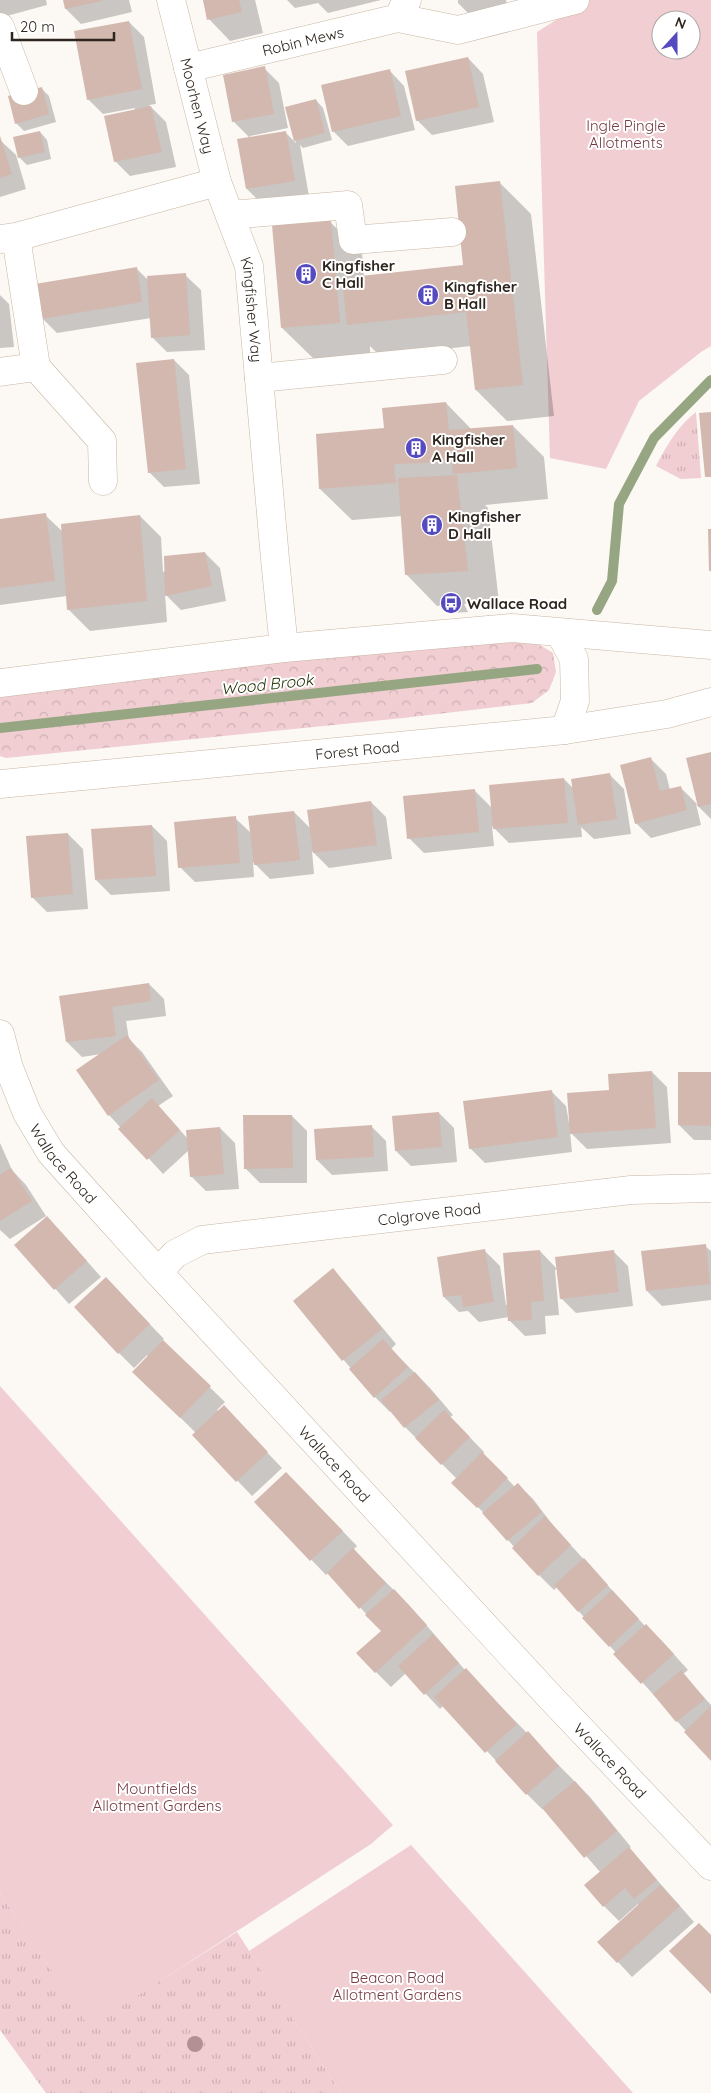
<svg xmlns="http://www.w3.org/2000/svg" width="711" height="2093" font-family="Quicksand,sans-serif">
<defs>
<pattern id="grass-tufts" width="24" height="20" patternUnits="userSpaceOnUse" patternTransform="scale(1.25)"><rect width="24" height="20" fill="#f0ced2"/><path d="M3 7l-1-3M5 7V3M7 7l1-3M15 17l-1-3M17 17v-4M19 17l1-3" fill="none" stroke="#ceb1b4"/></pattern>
<pattern id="forest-crowns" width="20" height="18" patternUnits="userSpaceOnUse" patternTransform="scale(1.25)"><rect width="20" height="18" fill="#f0ced2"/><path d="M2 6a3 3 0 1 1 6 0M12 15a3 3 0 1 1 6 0" fill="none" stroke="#ceb1b4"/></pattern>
</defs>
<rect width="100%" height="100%" fill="#fcf8f4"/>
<g fill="url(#grass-tufts)">
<path d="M696,412L701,478L681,479L656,466C667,445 677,427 696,412Z"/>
<polygon points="0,1893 89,2026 237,1932 341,2093 46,2093 0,2030"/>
</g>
<polygon fill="url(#forest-crowns)" points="519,639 540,645 553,653 556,672 549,690 532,703 403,718 6,758 0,756 0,696 335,654"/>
<g fill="#f0ced2" fill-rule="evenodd">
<path d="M588,0H711V346L701,352L639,401L606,469L550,458L537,32ZM661,20H691V50H661Z"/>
<polygon points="0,1386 393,1825 371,1844 89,2027 0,1893"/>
<polygon points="411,1845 633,2093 341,2093 249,1951"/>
</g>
<g fill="#0003">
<polygon points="0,0 46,0 47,5 3,17 0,14"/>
<polygon points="64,0 129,0 132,12 81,24 66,9"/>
<polygon points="203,0 255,0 263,33 230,41 209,19"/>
<polygon points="287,0 381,0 328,13 318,3 295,8"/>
<polygon points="458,0 506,0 508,11 473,18 458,3"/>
<polygon points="129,22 144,37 156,104 149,105 166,122 176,167 130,176 115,161 135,108 103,114 88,99"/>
<polygon points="468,58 483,74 494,122 432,135 417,120"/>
<polygon points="264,68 279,83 288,128 250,136 251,138 285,132 296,143 287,108 316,100 323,108 332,140 303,148 300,145 309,196 262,204 247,189 250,138 233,121"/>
<polygon points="389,70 404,86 415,130 348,146 333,131"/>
<polygon points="41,88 49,96 56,122 24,131 16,123"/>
<polygon points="40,132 47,140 51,159 27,165 19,157"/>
<polygon points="0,140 16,155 26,189 0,197"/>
<polygon points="499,182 531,214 554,416 507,421 476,390 471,346 380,356 370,346 370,354 314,359 282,328 330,222 362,253 364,277 464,266"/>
<polygon points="137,269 148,280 185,275 201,290 205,350 167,352 152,337 151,318 57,333 42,318"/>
<polygon points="0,295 9,304 14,347 0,348"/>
<polygon points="174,360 189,375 200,484 164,487 149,472"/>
<polygon points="446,403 472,430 513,426 544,457 548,499 485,505 488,508 499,602 464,604 468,612 451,613 443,605 437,606 406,574 402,516 352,520 320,489 385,429"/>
<polygon points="45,515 63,532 140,516 161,537 163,572 205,553 220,568 226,601 181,610 165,594 167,622 90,631 69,610 67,596 0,605 0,521"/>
<polygon points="711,754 711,819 696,804 701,825 651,838 636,823 651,759 666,774 670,790 680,787 698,805"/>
<polygon points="609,774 624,789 631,834 594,839 581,827 582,837 509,843 492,826 494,846 424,853 409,838 474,790 492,808 564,779 574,789"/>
<polygon points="371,802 386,817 392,859 329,868 312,851 314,874 270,879 253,862 254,877 195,882 180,867 235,818 252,834 294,812 311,829"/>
<polygon points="152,826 167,841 170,891 111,895 96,880"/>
<polygon points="68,834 83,849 88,909 47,912 32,897"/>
<polygon points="149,984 164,999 166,1016 126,1021 129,1039 142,1052 173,1096 158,1106 188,1139 220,1128 235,1143 239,1189 206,1191 191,1176 189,1150 163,1174 109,1115 101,1054 82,1057 67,1042 61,997"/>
<polygon points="652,1072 667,1087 671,1143 587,1149 570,1132 572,1152 485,1163 470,1148 551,1091 566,1106 569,1123 571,1123 610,1091"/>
<polygon points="711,1073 711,1140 694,1140 679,1125"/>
<polygon points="439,1113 454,1128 457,1162 411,1166 396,1151"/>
<polygon points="292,1116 307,1131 307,1183 260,1183 245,1168"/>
<polygon points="371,1126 386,1141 388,1171 332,1175 317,1160"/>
<polygon points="0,1143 12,1170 26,1185 46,1216 10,1239 0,1230"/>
<polygon points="62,1233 101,1277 69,1304 16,1245"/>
<polygon points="705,1246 711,1251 711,1300 662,1306 647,1291"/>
<polygon points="485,1251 500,1266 506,1305 508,1304 540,1251 557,1269 613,1251 628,1266 633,1306 576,1313 561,1298 557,1269 555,1270 559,1315 545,1316 546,1334 525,1336 510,1321 509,1317 479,1322 468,1311 459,1312 444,1297"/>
<polygon points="332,1270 347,1285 396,1344 391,1349 430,1388 453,1415 450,1417 484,1452 483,1454 515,1487 518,1484 533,1499 555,1528 645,1626 661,1640 688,1670 683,1674 711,1705 711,1759 557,1587 554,1590 539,1575 485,1514 453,1483 457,1479 405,1427 392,1410 390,1412 375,1397 294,1301"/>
<polygon points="121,1294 164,1339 162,1341 225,1402 217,1410 238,1422 282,1468 252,1496 194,1435 196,1433 134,1372 149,1357 147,1355 134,1368 119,1353"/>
<polygon points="301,1488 357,1546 353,1550 409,1605 465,1670 590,1797 631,1847 629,1848 694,1922 632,1977 618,1962 639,1906 638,1904 619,1921 604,1906 601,1873 544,1808 542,1809 527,1794 444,1705 440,1709 406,1673 391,1687 376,1672 382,1631 328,1573 326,1575 256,1502"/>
</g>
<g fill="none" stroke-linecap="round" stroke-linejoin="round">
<g stroke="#97a682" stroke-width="10">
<polyline points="597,610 612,581 619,504 654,438 711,380"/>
<polyline points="0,728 537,669"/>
</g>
</g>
<g fill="#d3b8af">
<polygon points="63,0 102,0 102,1 65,9"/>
<polygon points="203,0 239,0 242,12 207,20"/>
<polygon points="129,21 142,89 87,100 74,31"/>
<polygon points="468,57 479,107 416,121 405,71"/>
<polygon points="265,66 274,114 232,122 223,75"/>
<polygon points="390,69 401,116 332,132 321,85"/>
<polygon points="42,87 49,114 15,124 8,96"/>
<polygon points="316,99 325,133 294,141 285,107"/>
<polygon points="151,106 162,152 114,162 104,116"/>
<polygon points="40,131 45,152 18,158 13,137"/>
<polygon points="286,131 295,181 246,189 237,139"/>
<polygon points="0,136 12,174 0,178"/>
<polygon points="500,181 523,385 475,390 466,312 347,325 342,278 463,265 455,186"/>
<polygon points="331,220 340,323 281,328 272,225"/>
<polygon points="137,267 142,302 41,319 35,284"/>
<polygon points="186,273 190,335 151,338 147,276"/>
<polygon points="174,359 186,469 148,473 136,363"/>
<polygon points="446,402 449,430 513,425 517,468 453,474 452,462 394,464 396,483 319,489 316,434 384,428 382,408"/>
<polygon points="711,412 711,477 705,477 699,413"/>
<polygon points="457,475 468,571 405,575 398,478"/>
<polygon points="46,513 55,581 0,588 0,519"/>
<polygon points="140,515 147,601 67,610 61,524"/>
<polygon points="708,529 711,529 711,571 709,571"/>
<polygon points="205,552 212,586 165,596 164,556"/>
<polygon points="460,598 461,605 443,606 442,599"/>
<polygon points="711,752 711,804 698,807 686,758"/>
<polygon points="651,757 660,791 681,786 687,810 635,824 620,765"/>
<polygon points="610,773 617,819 578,825 571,779"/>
<polygon points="564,778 568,823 493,829 489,785"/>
<polygon points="475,789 479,832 407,839 403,796"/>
<polygon points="371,801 377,845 313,853 307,810"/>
<polygon points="294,811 300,860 254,865 248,816"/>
<polygon points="236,816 240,863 178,868 174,822"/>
<polygon points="152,825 156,876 95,880 91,829"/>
<polygon points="68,833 73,894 31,898 26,836"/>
<polygon points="149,983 151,1001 112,1007 116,1036 66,1042 59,996"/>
<polygon points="127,1035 159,1080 108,1116 76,1070"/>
<polygon points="652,1071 656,1128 570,1134 567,1093 609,1090 608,1074"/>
<polygon points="678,1072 711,1072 711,1126 678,1125"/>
<polygon points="552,1090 558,1137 469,1149 463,1101"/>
<polygon points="152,1098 180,1130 147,1160 118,1129"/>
<polygon points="439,1112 442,1147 395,1151 392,1116"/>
<polygon points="243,1115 292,1115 293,1168 244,1169"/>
<polygon points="372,1125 374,1157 316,1160 314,1129"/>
<polygon points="220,1127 224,1174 190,1177 186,1130"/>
<polygon points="11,1168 32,1201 0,1221 0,1175"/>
<polygon points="47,1216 87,1261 54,1290 14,1245"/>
<polygon points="706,1244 710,1284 646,1291 641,1251"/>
<polygon points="485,1249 494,1302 463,1307 461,1295 443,1297 437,1257"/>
<polygon points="540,1250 544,1301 531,1302 532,1320 508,1321 503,1253"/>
<polygon points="614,1250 619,1292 560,1299 555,1257"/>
<polygon points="333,1268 382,1329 342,1361 293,1301"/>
<polygon points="106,1277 150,1324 118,1354 74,1307"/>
<polygon points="383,1339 408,1367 374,1398 349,1369"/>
<polygon points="163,1340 211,1386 180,1418 132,1372"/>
<polygon points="415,1372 439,1400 404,1428 381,1400"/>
<polygon points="224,1405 268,1452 236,1482 192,1435"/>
<polygon points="444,1410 470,1437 441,1465 415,1438"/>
<polygon points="482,1452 508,1478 477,1508 451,1483"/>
<polygon points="286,1472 343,1531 310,1561 254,1502"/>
<polygon points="518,1483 542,1512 507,1541 482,1513"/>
<polygon points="545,1516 571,1545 538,1576 512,1548"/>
<polygon points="353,1548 386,1583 359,1609 327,1573"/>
<polygon points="584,1558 608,1585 578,1612 554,1585"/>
<polygon points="394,1589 427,1625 375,1673 356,1653 381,1631 365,1615"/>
<polygon points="612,1590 639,1619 609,1647 582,1618"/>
<polygon points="646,1624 674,1654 641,1684 613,1654"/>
<polygon points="433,1634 459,1663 424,1695 398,1666"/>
<polygon points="466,1668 517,1724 485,1753 434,1697"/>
<polygon points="681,1670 705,1699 676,1722 653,1694"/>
<polygon points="711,1706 711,1761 684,1732"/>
<polygon points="528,1731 559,1766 526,1795 495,1761"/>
<polygon points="575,1781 617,1831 584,1858 542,1808"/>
<polygon points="629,1847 657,1880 634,1899 625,1888 603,1907 584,1885"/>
<polygon points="660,1885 680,1906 617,1963 597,1942"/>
<polygon points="699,1923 711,1935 711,1994 669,1951"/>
</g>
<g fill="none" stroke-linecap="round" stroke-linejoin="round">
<g stroke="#c9b6a3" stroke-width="29">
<g id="minor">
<path id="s1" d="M171,0L217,182"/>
<polyline points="398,18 458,30 575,0"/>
<polyline points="0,27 24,91"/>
<path id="s2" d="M188,68L398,18L407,0"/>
<polyline points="230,215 348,205 353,240 452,232"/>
<path id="s3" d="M0,239L16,237L217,182L249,266L275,559L284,648"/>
<polyline points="36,367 102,441 103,481"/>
<polyline points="0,372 36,367 16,237"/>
<polyline points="259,378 443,360"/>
<path id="s4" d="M0,1034L9,1068L27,1113L51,1153L158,1272L552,1699L711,1866"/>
<path id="s5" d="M158,1272L175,1254L202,1240L631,1190L711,1188"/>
</g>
</g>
<g stroke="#c9b6a3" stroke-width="29">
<g id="major">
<polyline points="560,633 574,659 575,701 565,730"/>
<polyline points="0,683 284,648 512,628 711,645"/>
<path id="s6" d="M0,784L565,730L667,714L711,702"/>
</g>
</g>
<use href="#minor" stroke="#fff" stroke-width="28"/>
<use href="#major" stroke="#fff" stroke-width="28"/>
</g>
<circle fill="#b29093" cx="195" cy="2044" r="8"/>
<defs>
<g id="building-disc" transform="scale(1.125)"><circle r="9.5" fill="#564ac1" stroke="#fff"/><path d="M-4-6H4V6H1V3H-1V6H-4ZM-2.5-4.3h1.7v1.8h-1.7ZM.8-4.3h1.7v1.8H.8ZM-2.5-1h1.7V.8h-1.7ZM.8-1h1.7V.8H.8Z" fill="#fff"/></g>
<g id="bus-disc" transform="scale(1.125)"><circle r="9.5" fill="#564ac1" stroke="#fff"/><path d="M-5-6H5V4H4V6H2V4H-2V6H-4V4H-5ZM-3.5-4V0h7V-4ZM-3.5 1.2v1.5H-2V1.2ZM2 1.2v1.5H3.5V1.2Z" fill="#fff"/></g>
</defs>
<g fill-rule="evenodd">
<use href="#building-disc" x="306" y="274"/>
<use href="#building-disc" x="428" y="295"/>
<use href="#building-disc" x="416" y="448"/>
<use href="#building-disc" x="432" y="525"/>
<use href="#bus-disc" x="451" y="603"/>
</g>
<g text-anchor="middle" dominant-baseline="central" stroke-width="4" stroke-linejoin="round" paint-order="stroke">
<g font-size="15" fill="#2d251e" stroke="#fff">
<text stroke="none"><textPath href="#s2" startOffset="118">Robin Mews</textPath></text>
<text stroke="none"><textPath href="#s1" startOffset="109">Moorhen Way</textPath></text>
<text stroke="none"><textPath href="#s3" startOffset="358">Kingfisher Way</textPath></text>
<text stroke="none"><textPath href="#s6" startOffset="359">Forest Road</textPath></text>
<text stroke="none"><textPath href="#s4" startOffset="146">Wallace Road</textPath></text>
<text stroke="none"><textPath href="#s5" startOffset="284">Colgrove Road</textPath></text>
<text stroke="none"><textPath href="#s4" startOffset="551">Wallace Road</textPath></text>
<text stroke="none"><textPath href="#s4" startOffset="956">Wallace Road</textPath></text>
</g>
<g font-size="15" fill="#753a44" stroke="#fff">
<text x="626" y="125">Ingle Pingle<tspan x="626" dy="17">Allotments</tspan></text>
<text x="157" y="1788">Mountfields<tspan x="157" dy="17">Allotment Gardens</tspan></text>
<text x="397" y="1977">Beacon Road<tspan x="397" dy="17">Allotment Gardens</tspan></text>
</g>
<g font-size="15" font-weight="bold" fill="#2d251e" stroke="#fff" text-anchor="start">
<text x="322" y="265">Kingfisher<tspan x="322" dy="17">C Hall</tspan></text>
<text x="444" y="286">Kingfisher<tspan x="444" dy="17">B Hall</tspan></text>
<text x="432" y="439">Kingfisher<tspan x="432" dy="17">A Hall</tspan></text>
<text x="448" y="516">Kingfisher<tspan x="448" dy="17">D Hall</tspan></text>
<text x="467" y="603">Wallace Road</text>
</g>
<g font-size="16" font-style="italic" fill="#26350a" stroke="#fff">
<text transform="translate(267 684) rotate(-6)">Wood Brook</text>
</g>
</g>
<g transform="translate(676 35) rotate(21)"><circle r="24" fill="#ffffff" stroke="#aba8a5"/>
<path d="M0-4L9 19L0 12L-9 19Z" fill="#564ac1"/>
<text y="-8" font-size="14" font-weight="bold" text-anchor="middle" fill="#2d251e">N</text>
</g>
<path d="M12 32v8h102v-8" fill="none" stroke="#2d251e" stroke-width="2.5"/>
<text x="20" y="32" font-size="15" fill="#2d251e" stroke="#ffffff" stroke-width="4" paint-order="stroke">20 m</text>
</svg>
